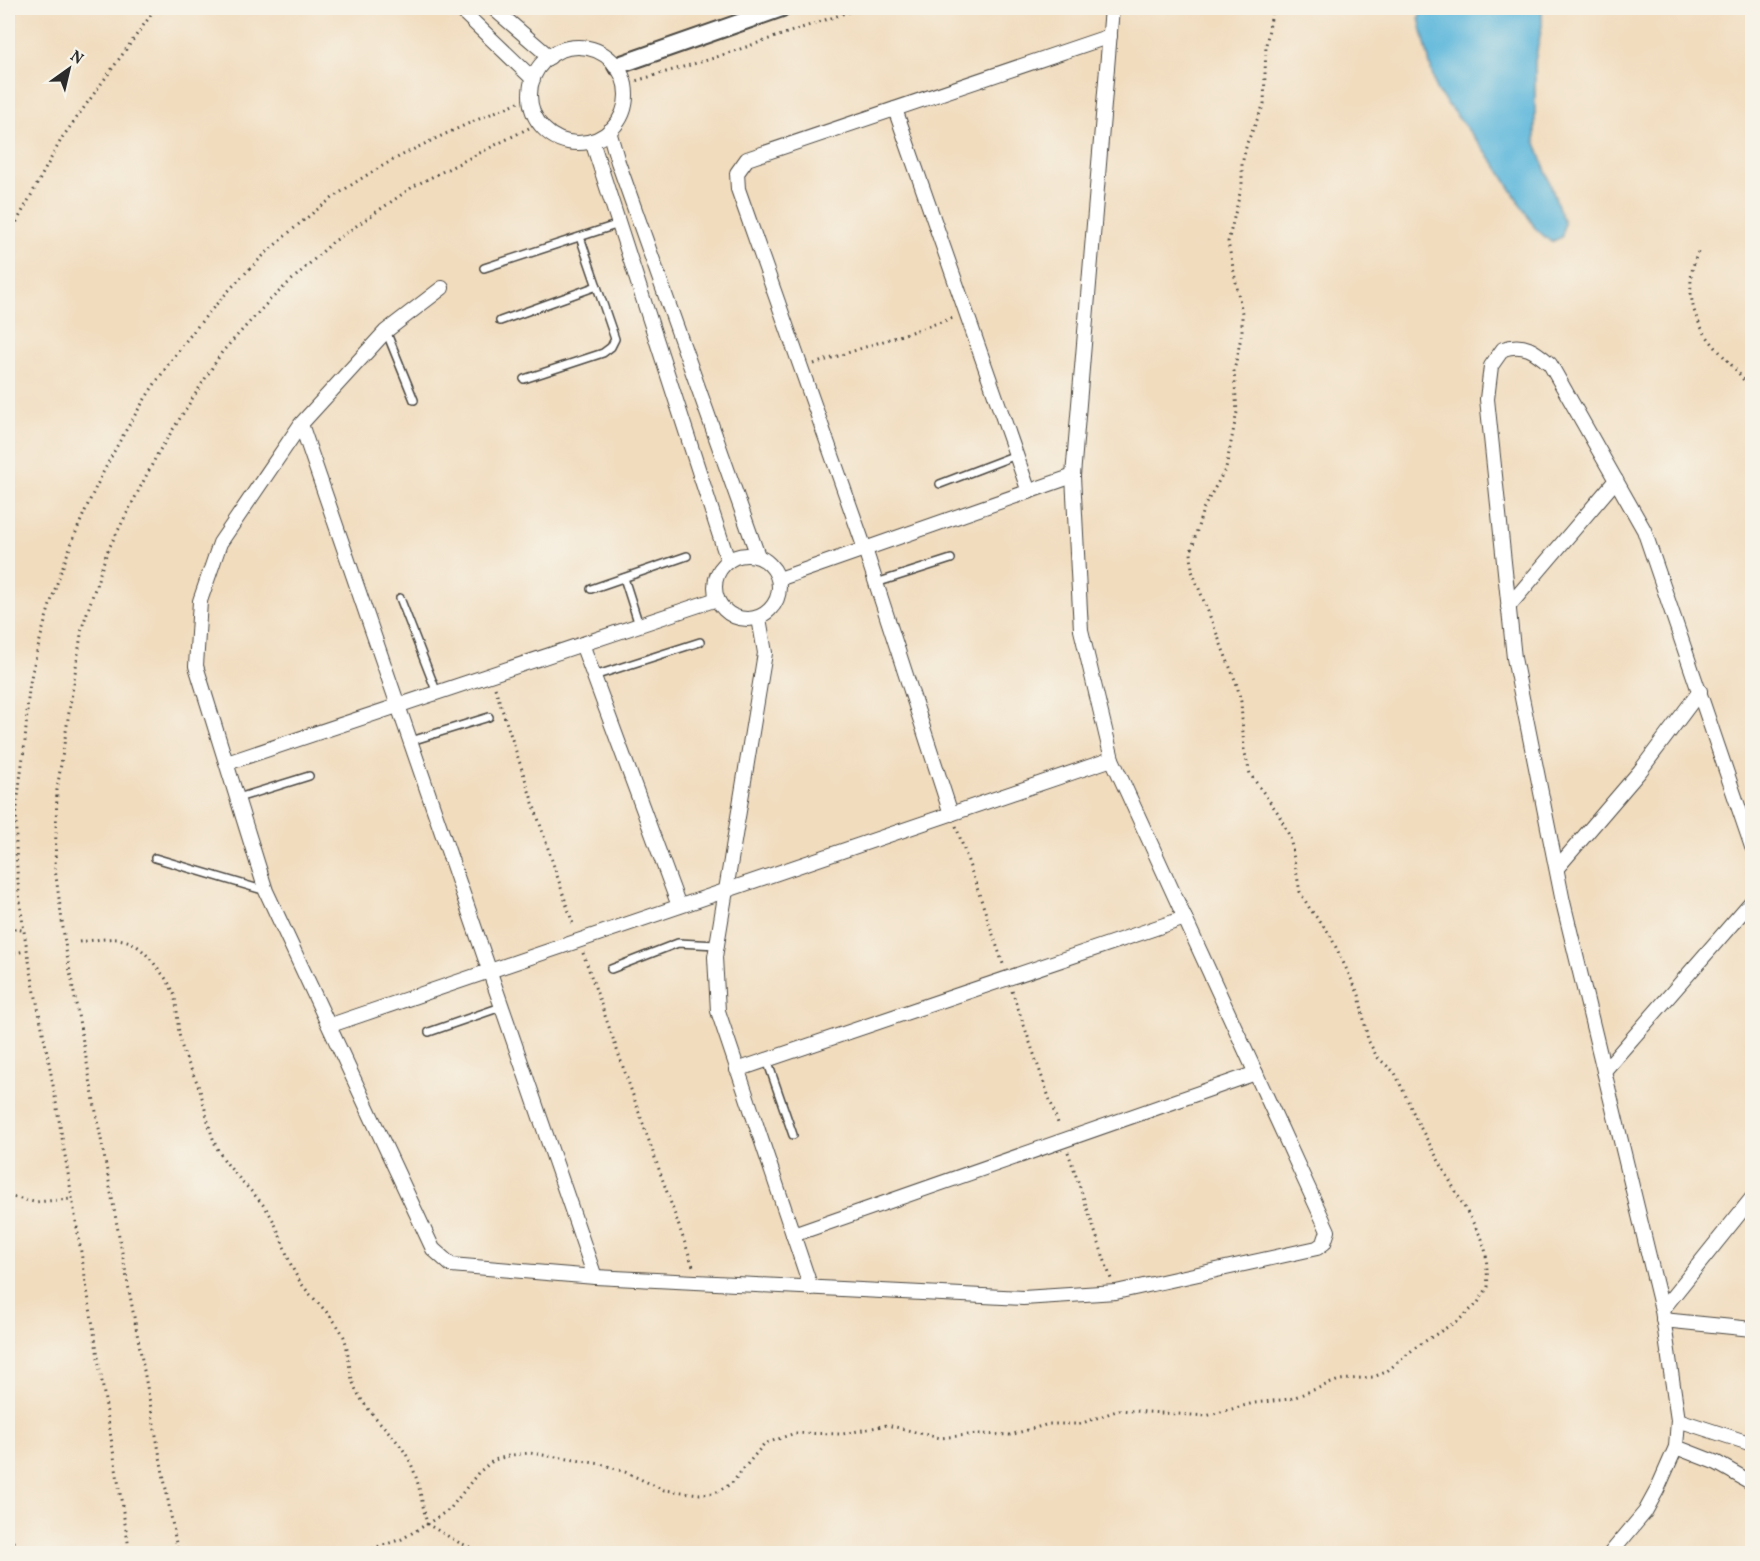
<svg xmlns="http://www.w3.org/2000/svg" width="1760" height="1561" font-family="Vollkorn,serif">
<rect width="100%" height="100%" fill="#f7f3e8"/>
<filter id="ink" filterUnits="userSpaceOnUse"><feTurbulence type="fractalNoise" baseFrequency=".0167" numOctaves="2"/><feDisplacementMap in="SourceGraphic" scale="12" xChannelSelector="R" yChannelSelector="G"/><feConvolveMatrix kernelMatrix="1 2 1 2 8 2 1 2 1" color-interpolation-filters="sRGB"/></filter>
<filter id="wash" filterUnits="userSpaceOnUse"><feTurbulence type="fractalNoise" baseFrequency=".008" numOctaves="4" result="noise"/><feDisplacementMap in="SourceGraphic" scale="24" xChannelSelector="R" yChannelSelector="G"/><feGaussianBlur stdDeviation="1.35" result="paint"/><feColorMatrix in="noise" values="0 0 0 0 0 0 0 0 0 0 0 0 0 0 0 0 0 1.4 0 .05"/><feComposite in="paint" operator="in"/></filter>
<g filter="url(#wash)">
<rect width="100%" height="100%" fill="#f1dcbe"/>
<polygon fill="#5fb8dc" stroke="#457284" stroke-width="1.5" points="1423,8 1542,8 1542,26 1535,61 1535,140 1564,223 1562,237 1551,242 1535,228 1496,165 1436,90 1419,18"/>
</g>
<g filter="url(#ink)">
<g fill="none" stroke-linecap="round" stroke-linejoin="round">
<g stroke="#494641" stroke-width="10">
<g id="service">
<polyline points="484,268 619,224"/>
<polyline points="500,321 597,286"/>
<polyline points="386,331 414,400"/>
<polyline points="524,379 603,353 611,347 615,339 580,237"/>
<polyline points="940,484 1016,455"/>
<polyline points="624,578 639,625"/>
<polyline points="876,583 951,559"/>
<polyline points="591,589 687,556"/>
<polyline points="400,598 437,693"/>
<polyline points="594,676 700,642"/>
<polyline points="411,741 489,717"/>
<polyline points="238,798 309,776"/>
<polyline points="155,858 266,891"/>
<polyline points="611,969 678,943 717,945"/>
<polyline points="429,1032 501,1007"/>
<polyline points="767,1060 793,1135"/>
</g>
</g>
<g stroke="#494641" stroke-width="16">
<g id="minor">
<polyline points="459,8 533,79"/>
<polyline points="493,8 550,57"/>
<circle cx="578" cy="95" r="48"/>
<polyline points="895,109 1029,492"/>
<polyline points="609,131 618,162 758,556"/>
<polyline points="592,141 728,561"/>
<polyline points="442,288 386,331 301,424 220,543 200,601 196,666 266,891 433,1249 451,1265 595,1277 1023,1298 1116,1292 1317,1248 1324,1243 1328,1231 1112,759 1081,630 1073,476 1112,8"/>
<polyline points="301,424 595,1277"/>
<circle cx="747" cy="587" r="32"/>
<polyline points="779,579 1073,476"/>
<polyline points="1508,607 1616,480"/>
<polyline points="759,618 765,653 715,957 718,1011 811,1288"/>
<polyline points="582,644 679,906"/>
<polyline points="227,763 717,599"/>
<polyline points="951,814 865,549 738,189 737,173 747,159 1110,36"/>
<polyline points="1557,868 1640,771 1700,691"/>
<polyline points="331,1025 1112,759"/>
<polyline points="737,1070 1185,918"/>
<polyline points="1604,1071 1752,901"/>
<polyline points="793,1235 1256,1073"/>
<polyline points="1662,1310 1752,1198"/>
<polyline points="1663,1320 1752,1329"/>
<polyline points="1678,1420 1752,1444"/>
<polyline points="1676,1447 1717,1463 1752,1483"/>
<polyline points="8,1546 9,1554"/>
<path d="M1610,1554L1645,1512L1657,1490L1676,1447L1678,1420L1662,1310L1563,902L1514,658L1487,399L1491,366L1503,349C1524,342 1535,351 1550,364L1644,530L1752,847"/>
</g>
</g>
<g stroke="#494641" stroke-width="20">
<polyline id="tertiary" points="616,66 782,8"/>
</g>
<g stroke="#494641" stroke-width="3" stroke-dasharray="1.5 4.5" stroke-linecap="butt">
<polyline points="8,13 15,8"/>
<polyline points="625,84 714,58 860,8"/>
<polyline points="8,238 62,138 156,8"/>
<path d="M1698,252C1692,266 1690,278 1691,293C1695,341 1731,355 1752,393"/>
<polyline points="814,364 953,318"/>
<polyline points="495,688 574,927"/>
<polyline points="956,826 1003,964"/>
<polyline points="8,928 22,930"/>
<path d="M79,942C129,935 134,936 166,979C181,1000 175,1020 181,1043C185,1061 196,1076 201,1094C206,1111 209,1130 216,1146C228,1171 251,1188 267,1210C282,1232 285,1258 299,1280C312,1300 334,1315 344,1337C350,1354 348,1374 356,1390C367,1413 390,1430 404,1451C418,1472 421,1499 427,1524L458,1542L485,1554"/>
<polyline points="583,953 694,1269"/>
<polyline points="8,954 25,951"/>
<polyline points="1012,991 1059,1126"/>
<polyline points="1068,1152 1111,1279"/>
<polyline points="8,1196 34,1202 72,1199"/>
<path d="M130,1554C104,1397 80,1241 53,1085C39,1004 17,925 16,842C15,807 21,775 25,741C27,719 27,695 32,673C74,485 176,312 334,197C393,154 463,126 530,97"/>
<polyline points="178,1554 66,950 55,869 57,790 82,628 107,552 158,453 222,352 270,300 333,242 414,186 539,123"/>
<polyline points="355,1554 402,1539 427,1524 450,1509 478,1473 494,1460 512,1455 530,1453 601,1464 625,1472 664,1490 700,1494 715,1493 731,1484 764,1444 795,1433 843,1434 887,1425 940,1438 977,1434 1010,1435 1049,1424 1080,1424 1119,1410 1206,1416 1254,1403 1290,1399 1339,1380 1373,1377 1386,1372 1416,1347 1460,1319 1477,1304 1488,1287 1486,1253 1482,1239 1419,1125 1395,1073 1377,1057 1368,1040 1359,995 1329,933 1310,909 1300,892 1290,837 1278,813 1250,774 1244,749 1241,702 1237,685 1192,571 1191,552 1203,509 1226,468 1237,412 1234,371 1242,332 1242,313 1228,242 1242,185 1242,164 1247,143 1264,104 1266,45 1273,8"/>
</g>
<use href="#service" stroke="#fff" stroke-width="7"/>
<use href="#minor" stroke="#fff" stroke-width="14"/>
<use href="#tertiary" stroke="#fff" stroke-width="16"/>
</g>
</g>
<rect width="1760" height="1561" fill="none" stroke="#f7f3e8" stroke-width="30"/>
<g transform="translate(69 69) rotate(34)" stroke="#f7f3e8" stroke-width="4.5" paint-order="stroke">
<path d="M0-4.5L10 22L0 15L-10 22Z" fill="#2b2b2b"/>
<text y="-9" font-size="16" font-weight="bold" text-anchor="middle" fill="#2b2b2b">N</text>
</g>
</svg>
